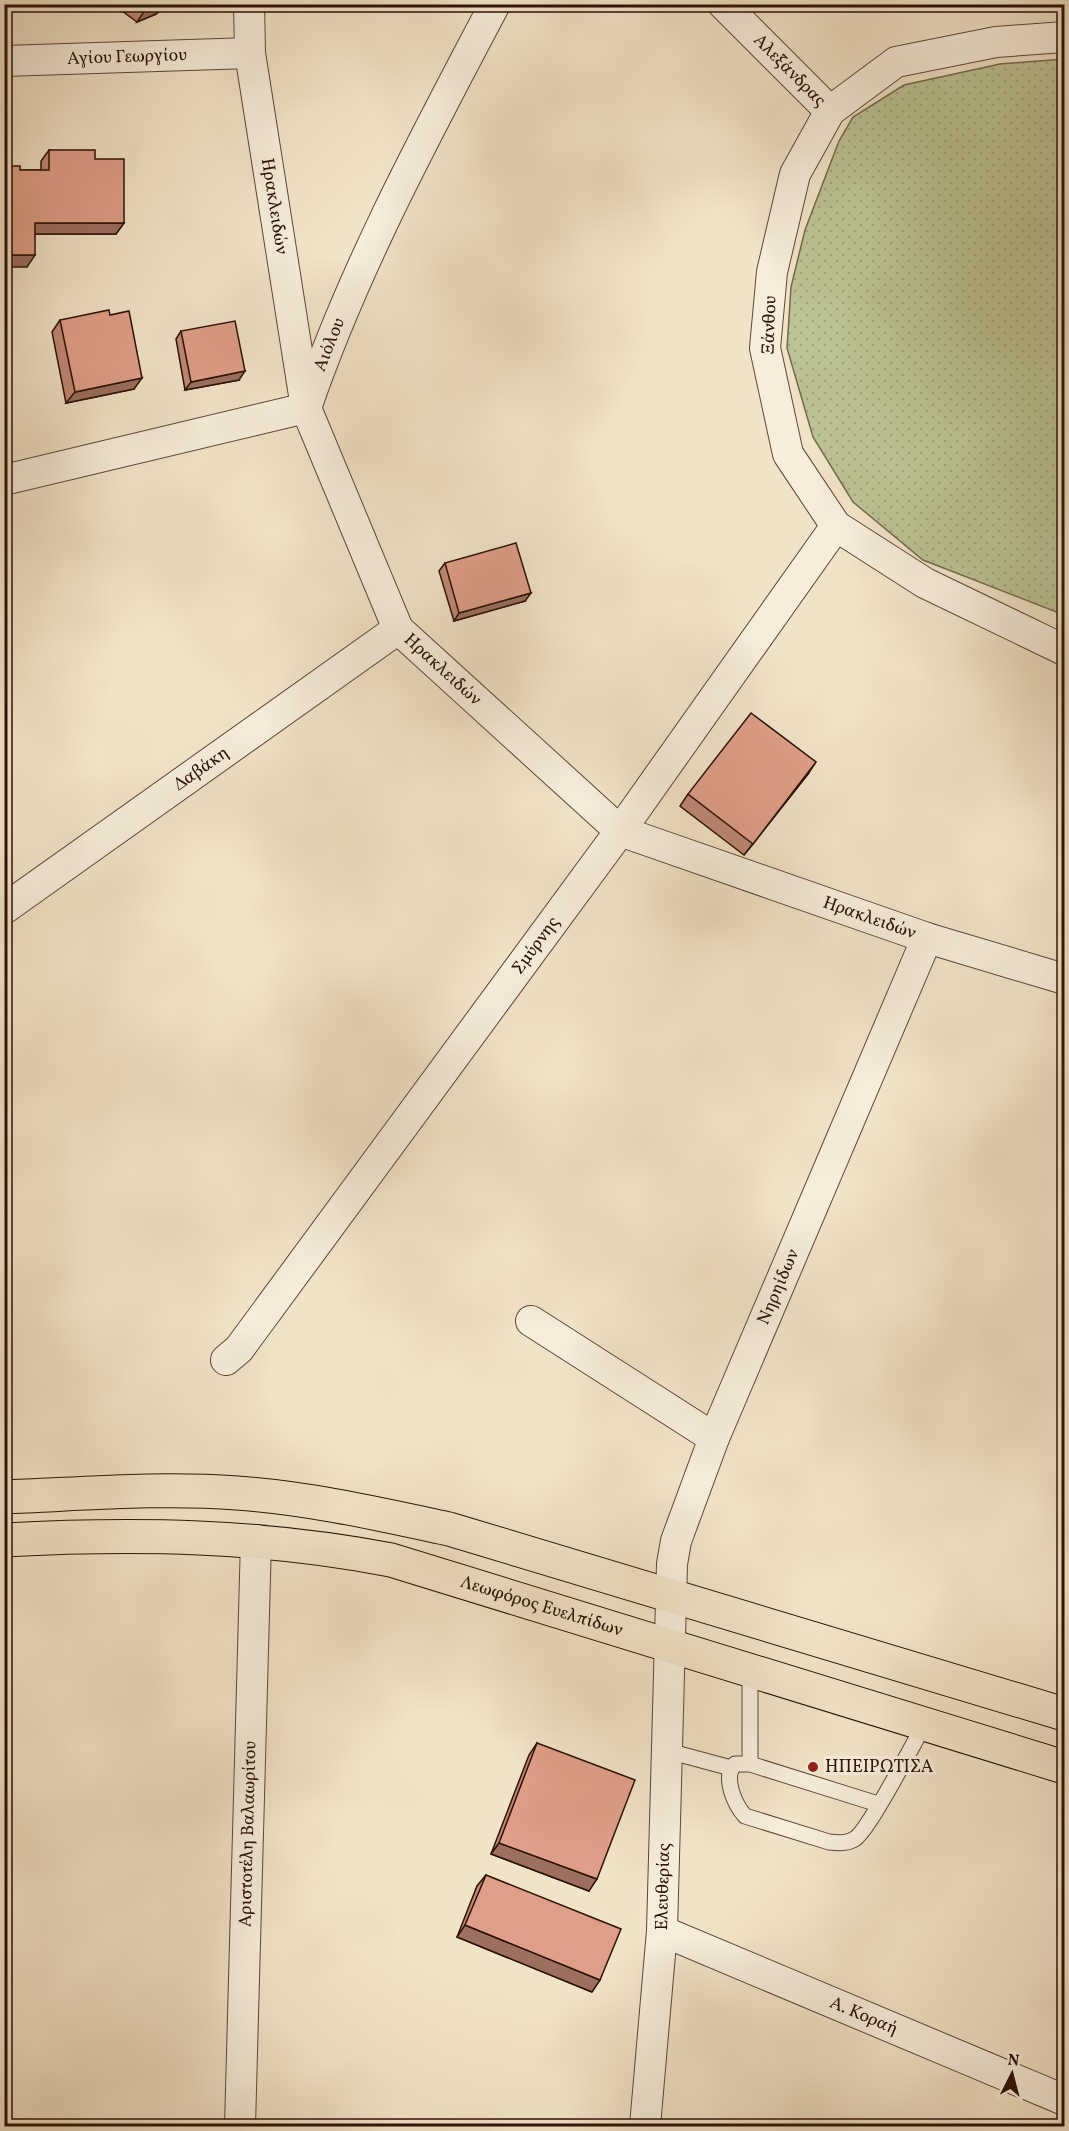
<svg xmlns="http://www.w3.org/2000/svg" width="1069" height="2131" font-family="Vollkorn,serif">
<defs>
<pattern id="grass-dots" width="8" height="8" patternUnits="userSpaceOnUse" patternTransform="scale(1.5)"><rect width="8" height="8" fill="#bcc394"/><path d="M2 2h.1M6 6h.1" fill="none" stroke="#a2a67e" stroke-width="1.8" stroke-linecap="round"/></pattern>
</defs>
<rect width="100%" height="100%" fill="#f1e3c7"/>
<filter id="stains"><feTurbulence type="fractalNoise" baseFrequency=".00333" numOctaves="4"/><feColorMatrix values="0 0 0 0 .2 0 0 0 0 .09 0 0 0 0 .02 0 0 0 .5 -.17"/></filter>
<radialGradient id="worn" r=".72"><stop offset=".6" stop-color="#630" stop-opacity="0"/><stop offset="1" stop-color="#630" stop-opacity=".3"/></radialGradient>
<polygon fill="url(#grass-dots)" stroke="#746a4d" stroke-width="1.5" points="1064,59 1064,615 923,560 853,502 813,437 787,348 791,287 805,230 839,141 853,117 904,85 1000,64"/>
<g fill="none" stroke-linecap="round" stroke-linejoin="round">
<g stroke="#5d4636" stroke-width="17">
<g id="lane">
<polyline points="668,1751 731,1768"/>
<polyline points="750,1764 750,1671"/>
<path d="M878,1804L750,1764H735C722,1777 735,1805 745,1816L829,1842C838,1843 848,1844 856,1838C871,1826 912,1746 924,1725"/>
</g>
</g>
<g stroke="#5d4636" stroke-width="32">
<g id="street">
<path id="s1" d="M249,4L250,53L306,408L398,629L620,831L927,938L1064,979"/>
<path id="s2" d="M723,4L830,111"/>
<polyline points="1064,37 996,42 896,62 830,111 795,174 772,272 765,348 788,454 836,526 925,583 1064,650"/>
<path id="s3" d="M4,61L250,53"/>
<path id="s4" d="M4,480L306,408C354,268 426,135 495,4"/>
<path id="s5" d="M4,909L398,629"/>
<polyline points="531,1321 714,1438"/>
<path id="s6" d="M226,1360L239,1349L620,831L836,526"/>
<path id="s7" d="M662,1931L1064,2100"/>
<path id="s8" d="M240,2126L256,1540"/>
<path id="s9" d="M645,2126L662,1931L672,1564L676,1541L714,1438L927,938"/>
</g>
</g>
<g stroke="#2c1206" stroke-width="35">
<g id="primary">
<path d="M4,1497C81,1494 160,1487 237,1493C309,1498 379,1514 449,1529L1064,1714"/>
<path id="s10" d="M4,1540C136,1533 262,1535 391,1560L1064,1767"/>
</g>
</g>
<use href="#lane" stroke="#f6eddb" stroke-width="15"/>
<use href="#street" stroke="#f6eddb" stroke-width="30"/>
<use href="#primary" stroke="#f1e3c7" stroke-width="33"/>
</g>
<g fill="#c08875" stroke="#2c1206" stroke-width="1.5">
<polygon points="118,4 167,4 156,14 137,22 118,8"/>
<polygon points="49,150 95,159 124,223 116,234 35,234 27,267 20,170 41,170 41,161"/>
<polygon points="110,315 134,389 66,403 52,332 60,320"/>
<polygon points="181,331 239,380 185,390 176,339"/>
<polygon points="445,563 525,601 454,621 439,571"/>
<polygon points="808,774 744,855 680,806 688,794"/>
<polygon points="537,1743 589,1891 491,1854 529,1755"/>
<polygon points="486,1875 592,1992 457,1937 477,1886"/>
</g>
<g fill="#9c6f5f" stroke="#2c1206" stroke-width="1.5">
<polygon points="158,4 167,4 156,14 137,22 145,10"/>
<polygon points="35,223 124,223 116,234 27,234"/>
<polygon points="4,255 35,255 27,267 4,267"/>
<polygon points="245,371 239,380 185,390 191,382"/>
<polygon points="142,378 134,389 66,403 75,392"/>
<polygon points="531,593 525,601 454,621 459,613"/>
<polygon points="816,762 808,774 744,855 753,844"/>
<polygon points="499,1843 597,1879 589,1891 491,1854"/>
<polygon points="465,1925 600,1980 592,1992 457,1937"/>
</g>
<g fill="#df9e88" stroke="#2c1206" stroke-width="1.5">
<polygon points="138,4 158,4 145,10"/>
<polygon points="49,150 95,150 95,159 124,159 124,223 35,223 35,255 4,255 4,166 20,166 20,170 49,170"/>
<polygon points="109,310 110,315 129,311 142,378 75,392 60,320"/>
<polygon points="235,321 245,371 191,382 181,331"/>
<polygon points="516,543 531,593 459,613 445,563"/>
<polygon points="751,713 816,762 753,844 688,794"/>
<polygon points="537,1743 635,1780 597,1879 499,1843"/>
<polygon points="486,1875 621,1929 600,1980 465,1925"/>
</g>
<circle fill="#8f2418" stroke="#f6eddb" stroke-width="2" cx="813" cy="1767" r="6"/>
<g text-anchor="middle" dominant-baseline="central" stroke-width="6" stroke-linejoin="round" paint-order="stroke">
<g font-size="18" fill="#2c1206" stroke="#f6eddb">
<text stroke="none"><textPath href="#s3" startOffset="123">Αγίου Γεωργίου</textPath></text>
<text stroke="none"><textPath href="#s2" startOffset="94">Αλεξάνδρας</textPath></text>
<text stroke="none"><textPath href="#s1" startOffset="204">Ηρακλειδών</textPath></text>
<text transform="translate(770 325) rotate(-88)">Ξάνθου</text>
<text stroke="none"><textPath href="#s4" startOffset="378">Αιόλου</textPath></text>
<text stroke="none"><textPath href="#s1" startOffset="708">Ηρακλειδών</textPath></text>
<text stroke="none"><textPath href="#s5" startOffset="242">Δαβάκη</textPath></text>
<text stroke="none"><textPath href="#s1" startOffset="1212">Ηρακλειδών</textPath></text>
<text stroke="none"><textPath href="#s6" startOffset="518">Σμύρνης</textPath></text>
<text stroke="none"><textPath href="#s9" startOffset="860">Νηρηίδων</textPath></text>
<text stroke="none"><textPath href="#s10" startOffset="546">Λεωφόρος Ευελπίδων</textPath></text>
<text stroke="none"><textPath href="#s8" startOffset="292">Αριστοτέλη Βαλαωρίτου</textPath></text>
<text stroke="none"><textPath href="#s9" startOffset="240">Ελευθερίας</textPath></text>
<text stroke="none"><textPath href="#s7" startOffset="219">Α. Κοραή</textPath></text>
</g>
<g font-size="18" fill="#2c1206" stroke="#f6eddb" text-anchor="start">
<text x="825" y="1767">ΗΠΕΙΡΩΤΙΣΑ</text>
</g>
</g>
<rect width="1069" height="2131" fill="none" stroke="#f1e3c7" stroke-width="24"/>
<rect x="6" y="6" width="1057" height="2119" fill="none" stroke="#2c1206" stroke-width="3"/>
<rect x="12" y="12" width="1045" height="2107" fill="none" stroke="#2c1206" stroke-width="1.5"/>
<g transform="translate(1012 2074) rotate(6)" stroke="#f6eddb" stroke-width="4.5" paint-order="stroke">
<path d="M0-4.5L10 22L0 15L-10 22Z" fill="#2c1206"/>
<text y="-9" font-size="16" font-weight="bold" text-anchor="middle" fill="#2c1206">N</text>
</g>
<rect width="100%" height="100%" filter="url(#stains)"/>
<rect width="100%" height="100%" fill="url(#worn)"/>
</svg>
